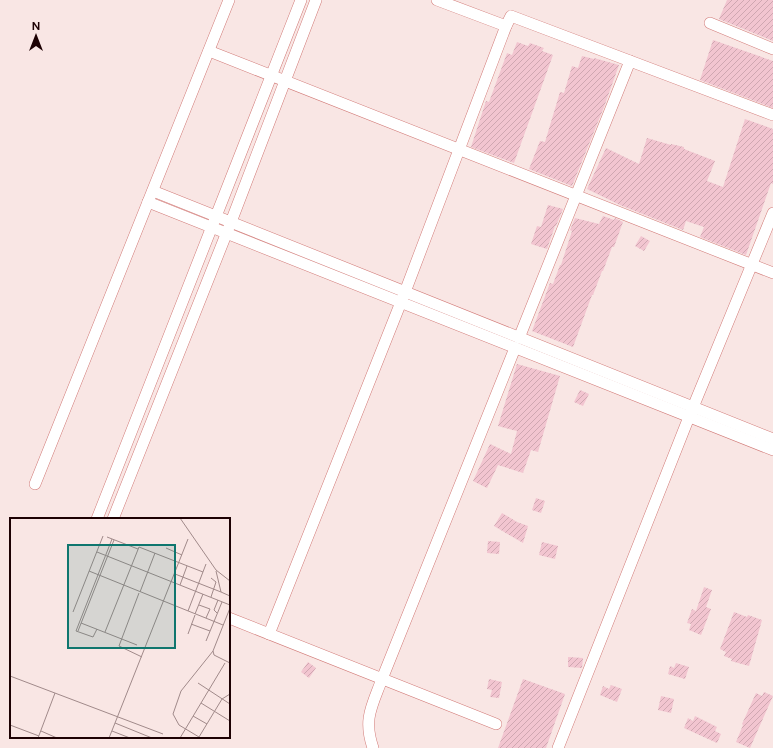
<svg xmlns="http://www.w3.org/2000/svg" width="773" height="748" font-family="Figtree,sans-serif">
<defs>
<pattern id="building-hatch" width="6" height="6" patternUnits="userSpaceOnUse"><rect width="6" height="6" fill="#f2c5d0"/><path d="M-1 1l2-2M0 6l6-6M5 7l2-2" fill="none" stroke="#cfa7b1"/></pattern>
</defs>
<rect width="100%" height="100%" fill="#f9e6e4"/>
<g fill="url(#building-hatch)">
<polygon points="727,0 773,0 773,41 719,19"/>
<polygon points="713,40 773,61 773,108 700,80"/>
<polygon points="517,42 528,46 530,43 544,48 542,51 553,55 514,163 471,147 486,101 489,102 507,53 512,55"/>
<polygon points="582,56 594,59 594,58 619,65 604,107 572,186 529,169 540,141 545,142 560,92 564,93 572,66 578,68"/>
<polygon points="745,119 773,129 773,184 771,183 746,255 700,237 704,227 686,221 683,230 620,205 587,189 606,148 639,164 647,138 671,145 671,144 684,147 684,149 715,161 707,181 723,187"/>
<polygon points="548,205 563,209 556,226 555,226 547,249 531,244 537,226 541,227"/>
<polygon points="603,216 614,220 615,218 623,222 614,247 612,247 603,271 602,271 593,295 592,295 573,347 532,331 550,283 553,284 560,265 561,265 572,231 570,230 575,218 599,224"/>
<polygon points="641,236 650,241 644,251 635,246"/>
<polygon points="517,364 560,376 538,452 531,450 523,473 498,465 487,488 473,481 490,444 511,454 517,431 498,426"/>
<polygon points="580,390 589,394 583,406 574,402"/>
<polygon points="536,498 545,501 541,513 532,510"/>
<polygon points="502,513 517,522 528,526 523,543 494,526"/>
<polygon points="488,541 500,542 499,554 487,553"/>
<polygon points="542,542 558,546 555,559 539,555"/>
<polygon points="704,587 712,590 706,607 711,609 701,635 689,630 691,624 687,623 692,609 696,611"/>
<polygon points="734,612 747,617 748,615 762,620 749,666 731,661 732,659 724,656 726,652 720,649"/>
<polygon points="568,657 583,658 582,668 568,667"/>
<polygon points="308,662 316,668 309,678 301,672"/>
<polygon points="676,663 689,667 685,679 668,674 670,666 674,668"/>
<polygon points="489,679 502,682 499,698 490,697 492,690 487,689"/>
<polygon points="523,679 565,694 546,748 498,748"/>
<polygon points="611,685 622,689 617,702 600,695 603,686 609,689"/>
<polygon points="764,692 773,696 750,748 736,742 743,725 742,724 756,693 762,696"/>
<polygon points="661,696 674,699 671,713 658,710"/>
<polygon points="695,716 717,727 715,731 721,734 717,743 684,728 688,718 693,721"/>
</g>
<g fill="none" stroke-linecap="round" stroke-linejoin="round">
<g stroke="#d27b78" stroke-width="12">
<g id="minor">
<polyline points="437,0 506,26"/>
<polyline points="710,23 773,49"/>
<polyline points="209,51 773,273"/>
<polyline points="153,191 773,439"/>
<polyline points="148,202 773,450"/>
<polyline points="519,338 630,61"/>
<polyline points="35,484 229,0"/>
<polyline points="97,519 301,0"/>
<polyline points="113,519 231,222 316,0"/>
<polyline points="229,618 496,724"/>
<polyline points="269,634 405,292 506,26 511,16 773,115"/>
<path d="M373,748C363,719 372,706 382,679L515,348"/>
<polyline points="558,748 689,417 773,213"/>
</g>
</g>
<use href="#minor" stroke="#fff" stroke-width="11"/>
</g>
<g transform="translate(10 518)">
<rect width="220" height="220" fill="#f9e6e4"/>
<path fill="none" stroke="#a18a8a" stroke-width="1" d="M170,0L206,52L220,63M97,19L128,31M156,30L172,37M87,34L220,87M79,53L213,107M206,53L211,74L220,78M165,56L211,74M201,60L206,64L201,79M170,67L177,48M130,74L145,35M129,75L109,128L132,139M189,87L200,91L196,100M220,90L203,133L204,137L220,145M178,93L196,46M63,94L93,18M207,95L204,92L208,82M185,96L193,76M71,105L127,127M181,106L200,113M87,111L83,119L66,113L102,21M68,113L104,22M95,114L129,29L193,54M178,116L185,97M196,123L212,84M0,158L153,216M188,165L220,186M191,185L220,203M183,198L197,206M105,205L178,21M0,207L29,218M31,213L47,220M102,213L120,220M189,219L169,207L163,196L171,173L203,133M189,219L212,181L220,176M28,220L45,175M99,220L105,205L142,220M170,220L215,145"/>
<path fill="#0f766e" fill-opacity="0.15" stroke="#0f766e" stroke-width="2" d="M58,27H165V130H58Z"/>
<rect width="220" height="220" fill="none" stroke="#1d0103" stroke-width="2"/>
</g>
<g transform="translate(36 36)" stroke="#f9e6e4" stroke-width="3" paint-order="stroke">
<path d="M0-3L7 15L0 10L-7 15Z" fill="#1d0103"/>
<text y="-6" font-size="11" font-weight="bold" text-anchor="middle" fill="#1d0103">N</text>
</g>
</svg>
